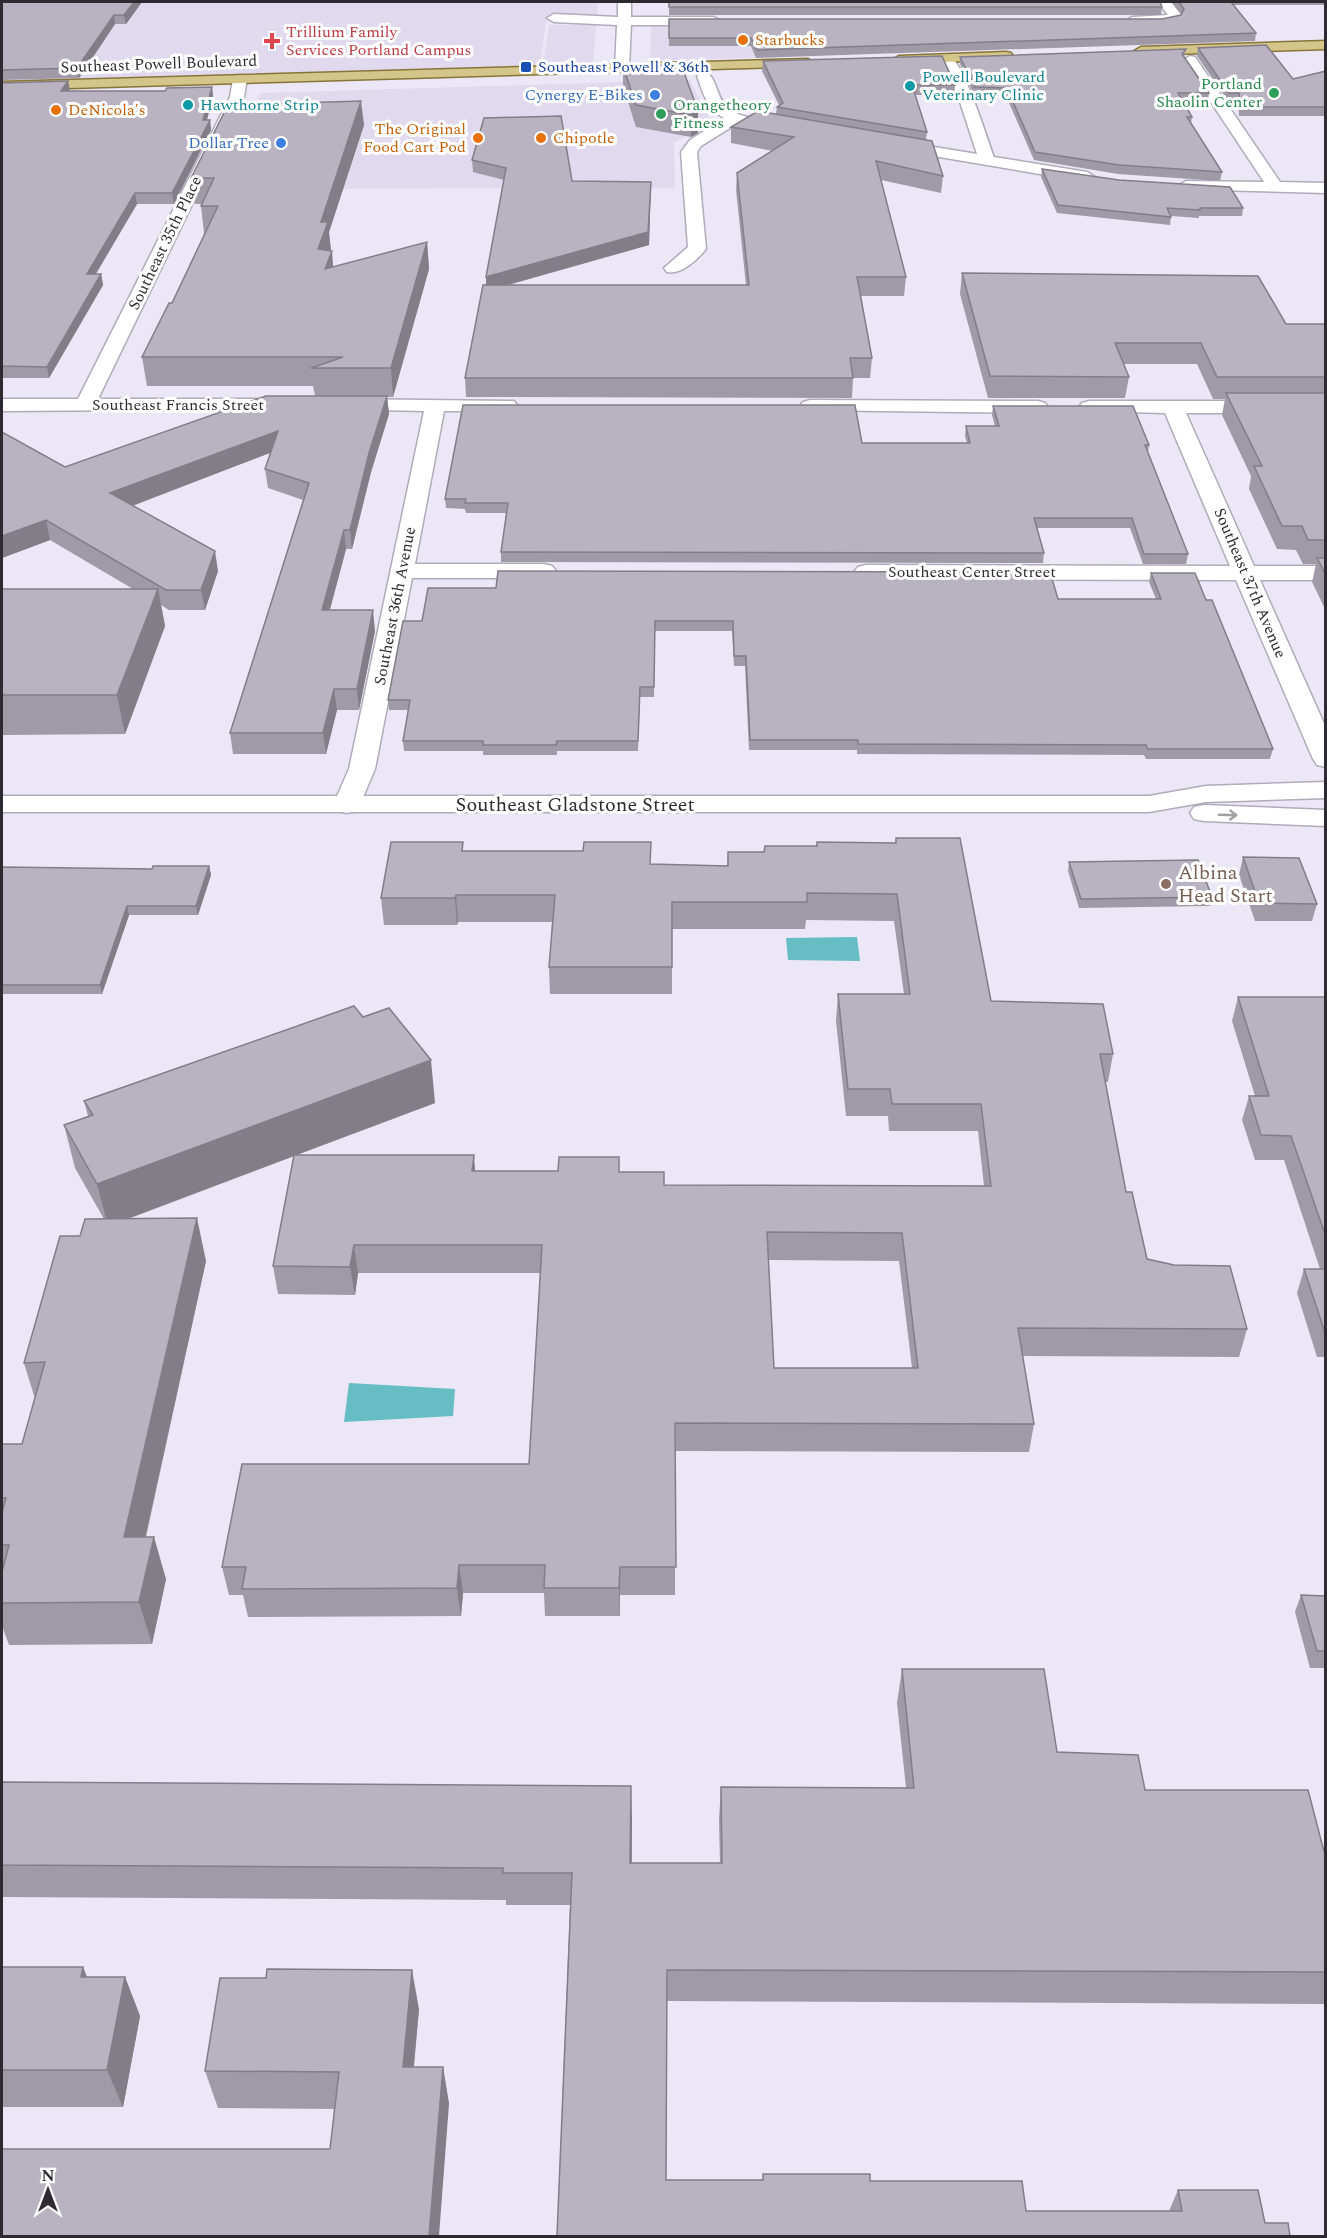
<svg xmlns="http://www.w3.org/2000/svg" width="1327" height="2238" font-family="Spectral,serif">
<rect width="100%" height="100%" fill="#ece7f6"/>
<g fill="#e1daef">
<polygon points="2,2 598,2 597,16 547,16 540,66 2,82"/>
<polygon points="549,25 596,25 593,63 543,64"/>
<polygon points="651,25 769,25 774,57 650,61"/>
<polygon points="690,80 711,121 674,143 675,188 216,189 261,93"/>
</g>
<g fill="#66bdc3">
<polygon points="857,937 860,961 788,960 786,938"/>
<polygon points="349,1383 455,1389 453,1416 344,1422"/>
</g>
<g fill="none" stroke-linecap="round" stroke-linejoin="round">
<g stroke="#b0abb9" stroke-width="3">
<g id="minor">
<polygon points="618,2 631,2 631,17 714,17 721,21 714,25 631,25 629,68 622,72 615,68 617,25 554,22 547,18 554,14 618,17"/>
<path d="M1158,2H1171L1182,16C1174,25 1134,29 1125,21L1132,17L1168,15Z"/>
<path d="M948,55C963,59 987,139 994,157L1087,172L1095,177L1093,180L1087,182L886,148L884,145L886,142L892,140L977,154L960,102L941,59Z"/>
<polygon points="1190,56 1195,57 1280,182 1326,183 1326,193 1180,189 1178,186 1186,181 1264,182 1183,60"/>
<path d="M704,72C717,75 716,97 726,106C742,122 773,119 793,124L796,127L788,132L738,123L701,146L697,152L706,249C697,260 681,275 667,272L664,268L688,247L681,152L690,140L724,118C707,109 703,93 697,76Z"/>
<polygon points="240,75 247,79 244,97 98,399 285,399 292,401 295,405 292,409 2,411 2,399 78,399 230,97 233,79"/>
<polygon points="342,399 514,401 517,405 514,409 507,411 444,411 415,564 544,564 552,566 556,571 552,576 544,578 412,578 375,769 357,811 347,813 337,811 333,805 349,769 424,411 335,409 332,405 335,401"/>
<polygon points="810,400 1038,401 1045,403 1048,407 1045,411 1038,413 803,410 800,406 803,402"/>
<polygon points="1089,401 1326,401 1326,413 1186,413 1254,566 1326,566 1326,580 1260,580 1326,728 1326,767 1317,765 1313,759 1236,580 866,579 858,577 854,572 858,567 866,565 1230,566 1165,413 1082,411 1079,407 1082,403"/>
</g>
</g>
<g stroke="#b0abb9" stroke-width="3">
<g id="tertiary">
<polygon points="1326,782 1326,798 1206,802 1149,812 2,812 2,796 1149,796 1206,786"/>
<polygon points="1204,805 1326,810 1326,826 1204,821 1194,819 1190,813 1194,807"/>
</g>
</g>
<g stroke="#877639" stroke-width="3">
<g id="primary">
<polygon points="1326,41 1326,49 1141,55 1134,51 1141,47"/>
<polygon points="1006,52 1011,53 1013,56 1011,59 899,64 892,60 899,56"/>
<polygon points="808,59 815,63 813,66 2,90 2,82"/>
</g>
</g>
<use href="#minor" fill="#fff" fill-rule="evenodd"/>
<use href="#tertiary" fill="#fff" fill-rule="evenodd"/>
<use href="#primary" fill="#d4c58b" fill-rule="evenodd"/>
</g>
<g fill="#9f9aa6" fill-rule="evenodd">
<polygon points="2,2 142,2 126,24 115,24 79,78 2,80"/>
<polygon points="669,2 1162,7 1161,15 669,15"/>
<polygon points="1172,2 1326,2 1326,5 1233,5 1256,33 1255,41 756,58 751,46 669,46 669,19 1162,19 1181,15 1181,14"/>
<polygon points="1198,48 1293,79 1326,71 1326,116 1239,116 1238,101 1228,101 1197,56"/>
<polygon points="1186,49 1184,57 1209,93 1208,101 1182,101 1192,117 1191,123 1222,172 1220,181 1118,174 1034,160 1006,96 974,95 960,64 960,57"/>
<polygon points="763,61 955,85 954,95 915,95 927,132 926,140 943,176 941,193 881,180 906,277 904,296 861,296 872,358 870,378 853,378 852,398 466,397 465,378 486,285 504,180 473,172 472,160 572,181 651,182 649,245 508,285 746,285 736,190 737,173 773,151 731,143 731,127 776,114 777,107 779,105 762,71"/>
<polygon points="623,66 698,111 698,133 691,137 636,127 623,86"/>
<polygon points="2,83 70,91 165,91 212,87 213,97 207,120 210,120 211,130 174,204 137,204 96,274 101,274 103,285 49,378 2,378"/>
<polygon points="364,125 329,232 330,251 333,267 427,242 429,269 393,397 387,397 389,414 371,472 352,549 346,549 330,610 375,631 359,710 337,710 326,754 233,754 230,733 303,500 268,488 265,469 270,453 132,505 218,571 205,610 169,610 161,605 165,626 125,734 2,735 2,589 133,589 50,540 2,558 65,467 315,396 313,386 147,386 142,357 172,303 205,233 204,233 201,206 202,204 195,204 191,178"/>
<polygon points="1042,169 1243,208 1242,216 1199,216 1199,218 1171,216 1170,225 1057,213 1041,177"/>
<polygon points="962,273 1286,324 1326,324 1326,611 1312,582 1316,564 1303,564 1296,550 1277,549 1249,489 1251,476 1222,415 1225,399 1213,399 1197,364 1124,364 1129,377 1125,398 988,398 960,294"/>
<polygon points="993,406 1149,445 1148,452 1188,554 1186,564 1143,564 1130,528 1037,528 1044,553 1043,563 501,562 501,552 506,513 466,513 465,509 446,508 445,499 862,443 967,443 965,436 966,426 995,426 992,415"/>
<polygon points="1151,573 1206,600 1273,749 1270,759 1146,759 1144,755 857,754 857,750 749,750 745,666 734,666 732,631 655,631 654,697 640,697 638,751 557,751 557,755 483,755 483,751 404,751 403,741 408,710 389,710 388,700 422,621 1058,599 1156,599 1149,582"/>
<path d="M896,838L991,1001L1113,1054L1108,1082H1105L1126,1192L1147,1259L1247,1329L1239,1357L1022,1356L1034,1424L1029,1452L675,1451V1595H620V1616H545L544,1593H463L461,1616L248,1617L243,1595H229L222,1567L529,1464L541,1273H358L355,1295L278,1294L273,1266L294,1156L128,1219L206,1261L146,1537L166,1579L152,1644L9,1645L2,1626V1444H22L35,1399L24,1363L80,1236L104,1219L75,1168L64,1125L88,1116L84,1101L435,1103L296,1155L475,1171L619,1172L664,1185L984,1186L978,1131H889L888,1116H846L836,1021L838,994H904L894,921L806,920L805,929H672V994H550L549,967L552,922H458L457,925H384L381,898L464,851L651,864L727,866L728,852H764L816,846L817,842L895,843ZM768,1260L899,1261L912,1368H774Z"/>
<polygon points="1243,857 1317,904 1312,921 1255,921 1239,875"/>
<polygon points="1069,862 1212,897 1210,906 1079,908 1068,871"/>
<polygon points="209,866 211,875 198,915 129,915 102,994 2,994 2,867 152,869"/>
<polygon points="1238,997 1326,997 1326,1357 1317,1357 1297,1293 1304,1269 1320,1269 1284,1160 1255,1160 1242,1120 1249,1096 1255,1096 1232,1021"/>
<polygon points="1301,1595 1326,1596 1326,1668 1310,1668 1295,1612"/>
<polygon points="902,1669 1057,1752 1145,1790 1326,1859 1326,2004 667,2001 666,2180 763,2180 763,2174 870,2181 1026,2211 1169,2211 1178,2190 1265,2223 557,2236 570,1905 506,1905 506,1900 2,1897 2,1782 632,1819 632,1863 720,1863 719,1820 721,1787 906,1788 897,1703"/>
<polygon points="2,1967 83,1967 87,1977 125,1977 140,2016 123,2107 2,2107"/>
<polygon points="419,2009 414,2067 443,2067 449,2104 330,2149 334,2109 218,2108 205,2071"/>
</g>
<g fill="#827d87">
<polygon points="134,2 142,2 126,24 124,15"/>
<polygon points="114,15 115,24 79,78 77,68"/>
<polygon points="68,81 70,90 63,101 61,91"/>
<polygon points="212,87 213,97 204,130 203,120"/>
<polygon points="361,101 364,125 329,232 331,249 321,276 318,249 321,222"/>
<polygon points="698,111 698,133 691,137 691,115"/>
<polygon points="210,120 211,130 174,204 172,193"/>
<polygon points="651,182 649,245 486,291 486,277"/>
<polygon points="135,193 137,204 89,285 87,274"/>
<polygon points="427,242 429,269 393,397 391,368"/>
<polygon points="332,251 334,278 325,269"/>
<polygon points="101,274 103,285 49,378 47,367"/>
<polygon points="387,396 389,414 371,472 352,549 350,530 369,453"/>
<polygon points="278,431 280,449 114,513 110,493"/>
<polygon points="46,520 50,540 2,558 2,536"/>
<polygon points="344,530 346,549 324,631 322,610"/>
<polygon points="215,551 218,571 205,610 201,590"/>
<polygon points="158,589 165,626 125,734 117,695"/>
<polygon points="373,610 375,631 359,710 357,689"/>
<polygon points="334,689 337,710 326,754 323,733"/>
<polygon points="209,866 211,875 198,915 196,906"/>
<polygon points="456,895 458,922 457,925 455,898"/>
<polygon points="127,906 129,915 102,994 100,985"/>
<polygon points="431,1060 435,1103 108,1226 97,1184"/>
<polygon points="474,1155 476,1183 472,1171"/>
<polygon points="197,1218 206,1261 136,1579 124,1537"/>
<polygon points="354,1245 358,1273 355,1295 350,1267"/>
<polygon points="154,1537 166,1579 152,1644 139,1602"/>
<polygon points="459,1565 463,1593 461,1616 457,1588"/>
<polygon points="620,1567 620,1616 619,1588"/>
<polygon points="631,1786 632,1819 631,1895 630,1863"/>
<polygon points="83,1967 98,2006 81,1977"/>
<polygon points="412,1970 419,2009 410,2104 403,2067"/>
<polygon points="125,1977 140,2016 123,2107 107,2070"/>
<polygon points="443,2067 449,2104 439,2236 429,2236"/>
</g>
<g fill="#b9b3c1" stroke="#827d87" stroke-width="1.5" fill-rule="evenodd">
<polygon points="2,2 134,2 124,15 114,15 77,68 2,70"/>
<polygon points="669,2 1160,2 1162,7 669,7"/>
<polygon points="1179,2 1231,2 1256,33 757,50 751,38 669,38 669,19 1162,19 1181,15 1184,9"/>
<polygon points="1266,45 1293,79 1326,71 1326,107 1241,107 1239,93 1229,93 1198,48"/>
<polygon points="1186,49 1182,54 1209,93 1178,93 1192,117 1187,117 1222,172 1119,165 1035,152 1007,88 975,87 960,57"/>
<polygon points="942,56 955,85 912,85 927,132 777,107 783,103 763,61"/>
<polygon points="681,64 698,111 691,115 636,105 623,66"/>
<polygon points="68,81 61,91 165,91 167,88 212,87 203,120 210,120 172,193 135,193 87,274 101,274 47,367 2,366 2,83"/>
<polygon points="361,101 321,222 328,222 318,249 332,251 325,269 427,242 391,368 311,368 343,357 142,357 169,303 172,303 218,206 201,206 214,178 191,178 228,105"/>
<polygon points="758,111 932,141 943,176 876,161 906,277 857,277 872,358 850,358 853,378 465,378 483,285 749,285 737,173 794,137 731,127"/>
<polygon points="561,116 572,181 651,182 648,232 486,277 506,168 472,160 484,118"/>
<polygon points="1042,169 1119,180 1230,187 1243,208 1200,208 1200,210 1167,208 1171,217 1058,205"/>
<polygon points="962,273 1258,276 1286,324 1326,324 1326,377 1217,377 1201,343 1115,343 1129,377 990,376"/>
<polygon points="1226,393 1326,393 1326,540 1308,540 1302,526 1282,526 1254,466 1262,466"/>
<polygon points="266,396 387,396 369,453 350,530 344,530 322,610 373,610 357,689 334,689 323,733 230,733 309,483 265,469 278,431 110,493 215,551 201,590 166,590 46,520 2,536 2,432 65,467"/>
<polygon points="463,405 855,405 862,443 970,443 966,426 999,426 993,406 1133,406 1149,445 1145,445 1188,554 1144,554 1132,518 1034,518 1044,553 501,552 508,503 465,503 466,499 445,499"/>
<polygon points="1317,558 1326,558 1326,575"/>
<polygon points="498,571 1050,572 1058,599 1161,599 1151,573 1195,573 1206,600 1212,600 1273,749 1148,749 1146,745 858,744 858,740 750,740 746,656 734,656 733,621 655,621 654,687 640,687 638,741 557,741 556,745 483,745 483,741 403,741 410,700 388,700 403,621 422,621 428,588 496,588"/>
<polygon points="2,589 158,589 117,695 2,695"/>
<path d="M896,838H960L991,1001L1103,1004L1113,1054H1100L1126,1192H1132L1147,1259L1174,1265L1230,1266L1247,1329L1018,1328L1034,1424L675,1423L676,1567H620L619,1588H544L545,1565H459L457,1588L242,1589L246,1567H222L242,1464H529L542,1245H354L350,1267L273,1266L294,1155H474L472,1171H558L559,1157H619V1172H664V1185L991,1186L981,1104H892L890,1089H848L838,994H910L897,894L807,893V902H672V967H549L555,895H456L455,898H381L391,842H463L462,851H583L584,842H651L650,864L728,866V852H764L765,846H817V842L896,843ZM767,1232L902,1233L918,1368H774Z"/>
<polygon points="1243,857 1299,858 1317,904 1259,903"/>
<polygon points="1198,860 1212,897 1081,899 1069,862"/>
<polygon points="153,866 209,866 196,906 127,906 100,985 2,985 2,867 152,869"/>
<polygon points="1238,997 1326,997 1326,1237 1291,1136 1261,1135 1249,1096 1269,1096"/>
<polygon points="354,1006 363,1017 389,1008 431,1060 97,1184 64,1125 93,1115 84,1101"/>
<polygon points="197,1218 124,1537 154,1537 139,1602 2,1603 2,1572 9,1545 2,1545 2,1513 6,1498 2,1498 2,1444 22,1444 45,1362 24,1363 60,1236 80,1236 85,1219"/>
<polygon points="1304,1269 1326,1269 1326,1333 1325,1333"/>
<polygon points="1301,1595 1326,1596 1326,1651 1317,1651"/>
<polygon points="902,1669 1044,1669 1057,1752 1138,1755 1145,1790 1308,1790 1326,1859 1326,1972 667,1970 666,2180 763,2180 763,2174 870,2174 870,2181 1022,2181 1026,2211 1182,2211 1178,2190 1258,2190 1265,2223 1288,2223 1290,2236 557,2236 572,1873 503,1873 503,1868 2,1865 2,1782 631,1786 630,1863 722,1863 721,1787 914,1788"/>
<polygon points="2,1967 83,1967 81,1977 125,1977 107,2070 2,2070"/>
<polygon points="267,1969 412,1970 403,2067 443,2067 429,2236 2,2236 2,2149 330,2149 339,2072 205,2071 220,1978 266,1978"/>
</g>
<defs><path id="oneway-shaft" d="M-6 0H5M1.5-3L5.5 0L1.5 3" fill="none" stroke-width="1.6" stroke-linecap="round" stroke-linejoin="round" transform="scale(1.5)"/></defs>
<use stroke="#a0a0a2" href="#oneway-shaft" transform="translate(1228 815) rotate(2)"/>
<g fill="#e8710a" stroke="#fff" stroke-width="2">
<circle cx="743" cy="40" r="6"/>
<circle cx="56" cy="110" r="6"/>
<circle cx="478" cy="138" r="6"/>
<circle cx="541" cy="138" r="6"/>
</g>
<path fill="#e0444e" stroke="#fff" stroke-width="2" d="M269 32h6v6h6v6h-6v6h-6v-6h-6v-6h6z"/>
<rect fill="#1a4fb4" stroke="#fff" stroke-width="2" x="520" y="61" width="12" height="12" rx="3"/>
<g fill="#0f9aa8" stroke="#fff" stroke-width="2">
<circle cx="910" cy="86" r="6"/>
<circle cx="188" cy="105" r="6"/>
</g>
<g fill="#2e9e5b" stroke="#fff" stroke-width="2">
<circle cx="1274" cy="93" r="6"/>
<circle cx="661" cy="114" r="6"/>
</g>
<g fill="#3f7fe0" stroke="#fff" stroke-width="2">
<circle cx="655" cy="95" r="6"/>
<circle cx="281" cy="143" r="6"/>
</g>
<circle fill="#8d6e63" stroke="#fff" stroke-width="2" cx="1166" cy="884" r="6"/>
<g text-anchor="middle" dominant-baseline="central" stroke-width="6" stroke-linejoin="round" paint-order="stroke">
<g font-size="16" fill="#be3a42" stroke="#fff" text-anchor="start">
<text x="286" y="32">Trillium Family<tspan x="286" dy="18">Services Portland Campus</tspan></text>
</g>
<g font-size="16" fill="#c56008" stroke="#fff" text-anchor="start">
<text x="755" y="40">Starbucks</text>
<text x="68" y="110">DeNicola's</text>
<text x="466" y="129" text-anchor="end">The Original<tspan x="466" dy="18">Food Cart Pod</tspan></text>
<text x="553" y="138">Chipotle</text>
</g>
<g font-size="16" fill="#2d2b31" stroke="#fff">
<text transform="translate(159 64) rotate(-2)">Southeast Powell Boulevard</text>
<text transform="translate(165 243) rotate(-64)">Southeast 35th Place</text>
<text x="178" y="405">Southeast Francis Street</text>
<text x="972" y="572">Southeast Center Street</text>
<text transform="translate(1250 583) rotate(67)">Southeast 37th Avenue</text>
<text transform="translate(395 606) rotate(-79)">Southeast 36th Avenue</text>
</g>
<g font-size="16" fill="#164399" stroke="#fff" text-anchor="start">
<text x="538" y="67">Southeast Powell &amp; 36th</text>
</g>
<g font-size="16" fill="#0d838f" stroke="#fff" text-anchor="start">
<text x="922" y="77">Powell Boulevard<tspan x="922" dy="18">Veterinary Clinic</tspan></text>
<text x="200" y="105">Hawthorne Strip</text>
</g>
<g font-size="16" fill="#27864d" stroke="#fff" text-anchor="end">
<text x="1262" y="84">Portland<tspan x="1262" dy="18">Shaolin Center</tspan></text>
<text x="673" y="105" text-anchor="start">Orangetheory<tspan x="673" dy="18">Fitness</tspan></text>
</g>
<g font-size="16" fill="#366cbe" stroke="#fff" text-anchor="end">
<text x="643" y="95">Cynergy E-Bikes</text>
<text x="269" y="143">Dollar Tree</text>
</g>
<g font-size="20" fill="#2d2b31" stroke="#fff">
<text x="575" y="805">Southeast Gladstone Street</text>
</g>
<g font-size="20" fill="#785e54" stroke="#fff" text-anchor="start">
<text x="1178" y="873">Albina<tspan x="1178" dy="23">Head Start</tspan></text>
</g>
</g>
<rect width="1327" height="2238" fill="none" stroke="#2d2b31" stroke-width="6"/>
<g transform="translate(48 2190)" stroke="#ffffff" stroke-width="4.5" paint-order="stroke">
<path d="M0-4.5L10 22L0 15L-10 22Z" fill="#2d2b31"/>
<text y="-9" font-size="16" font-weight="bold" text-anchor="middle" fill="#2d2b31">N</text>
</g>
</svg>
